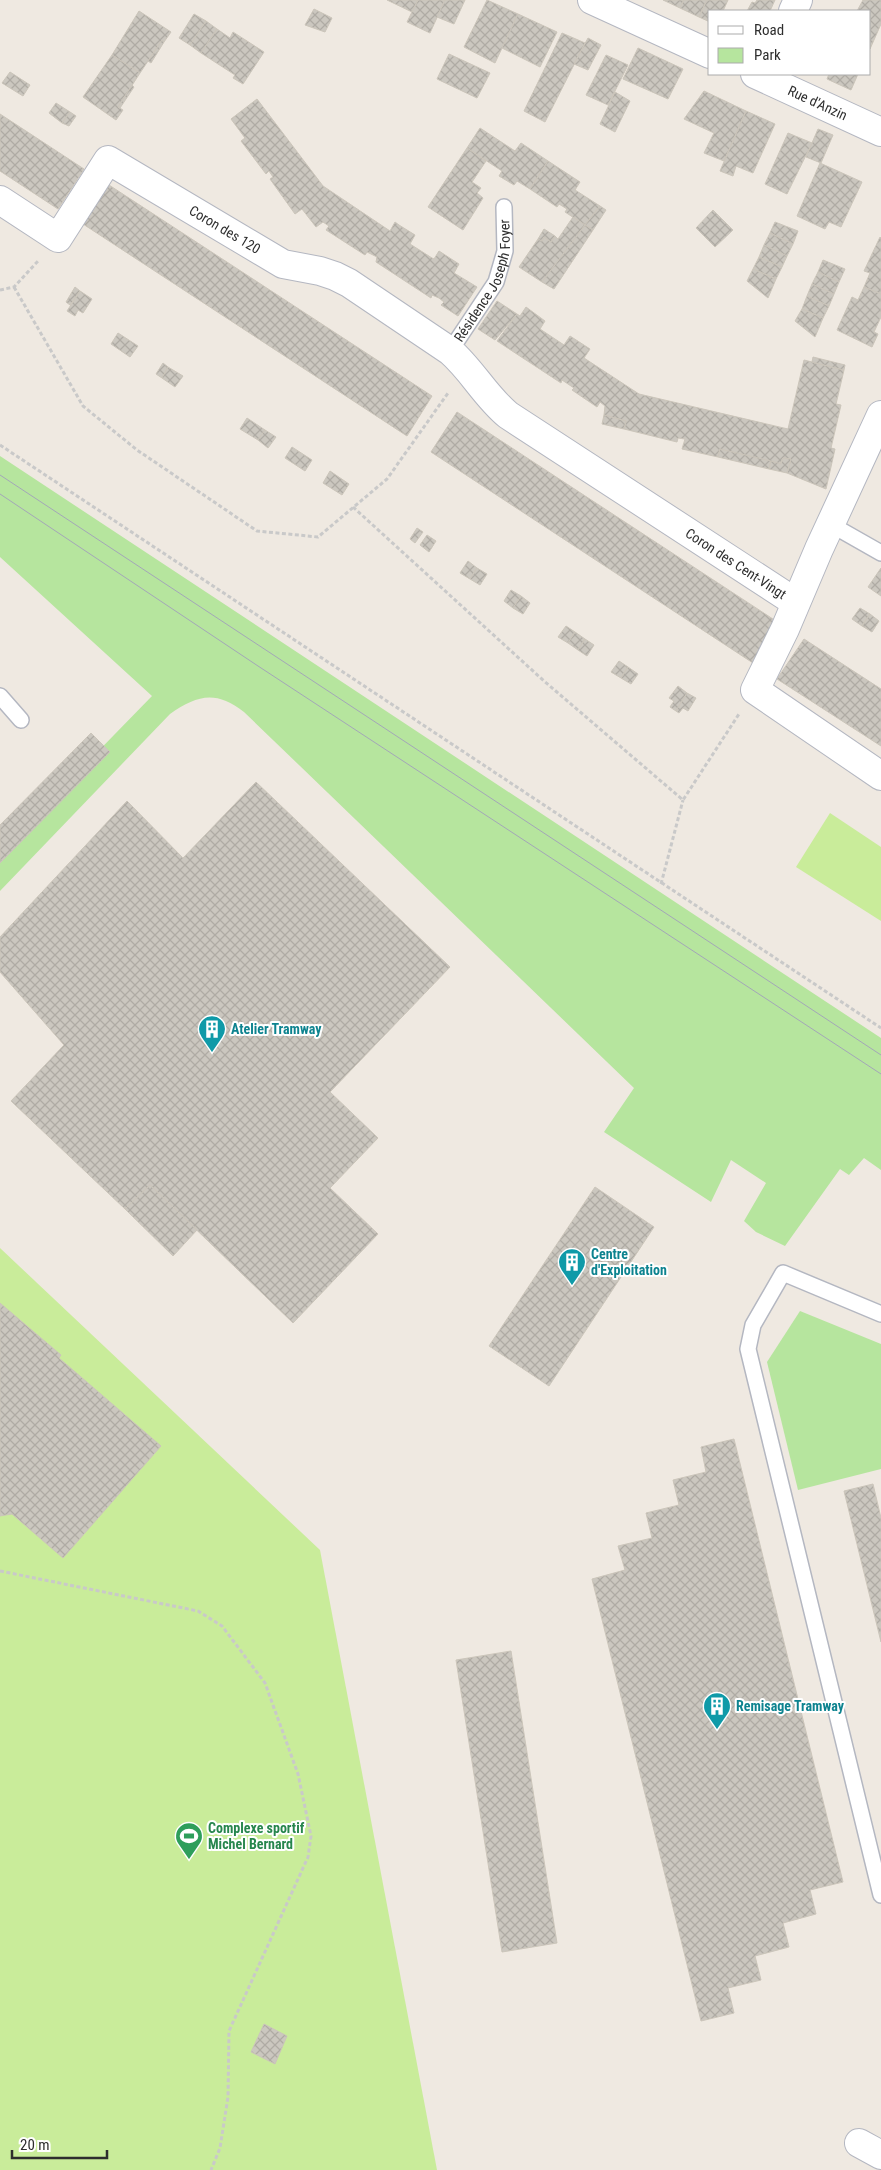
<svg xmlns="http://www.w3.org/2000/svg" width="881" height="2170" font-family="'Roboto Condensed',sans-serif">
<defs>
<pattern id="building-cross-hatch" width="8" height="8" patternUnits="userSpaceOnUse" patternTransform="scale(1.25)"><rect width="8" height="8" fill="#cbc7bf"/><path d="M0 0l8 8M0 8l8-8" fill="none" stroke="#afaba4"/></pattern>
</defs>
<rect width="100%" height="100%" fill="#efe9e1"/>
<g fill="#b6e59e">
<path d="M0,456L881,1038V1170L864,1158L849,1175L840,1169L785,1246L756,1232L744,1221L766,1183L731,1160L711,1202L604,1132L634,1088L244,712C216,690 197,695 170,714L0,891V852L152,696L0,557Z"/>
<polygon points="800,1311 881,1344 881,1469 798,1490 767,1362"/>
</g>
<g fill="#c9ec9a">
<polygon points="830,813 881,847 881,921 796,867"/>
<polygon points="0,1248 320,1550 437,2170 0,2170"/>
</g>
<g fill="url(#building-cross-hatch)" stroke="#cbc5ba">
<polygon points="387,0 418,0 412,12"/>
<polygon points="418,0 445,0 430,33 407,22"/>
<polygon points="445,0 465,0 454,24 437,17"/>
<polygon points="487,0 518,14 495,63 464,47"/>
<polygon points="663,0 684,0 680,8"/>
<polygon points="684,0 707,0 699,17 680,8"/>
<polygon points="707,0 728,0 723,11 710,11 710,22 699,17"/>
<polygon points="757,0 775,0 770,11 747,11 752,2 755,3"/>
<polygon points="863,0 881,0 881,24 870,49 870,11 857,11"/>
<polygon points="314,9 332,18 325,32 305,25"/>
<polygon points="139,11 171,32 164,42 162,40 140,73 112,55"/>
<polygon points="194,14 206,21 190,45 179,38"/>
<polygon points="518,14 557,32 540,67 502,48"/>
<polygon points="206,21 217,29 201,53 190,45"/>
<polygon points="217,29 230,38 233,32 264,52 243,84 233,78 235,75 201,53"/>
<polygon points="562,33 585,43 545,122 524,111"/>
<polygon points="588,38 601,45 588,70 574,64"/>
<polygon points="162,40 164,42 151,63 148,61"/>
<polygon points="638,48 683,69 668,99 623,79"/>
<polygon points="449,54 490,73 477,98 437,79"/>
<polygon points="112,55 140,73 118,107 123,110 116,120 83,97"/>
<polygon points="606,55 628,65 608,105 586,95"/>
<polygon points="10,72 30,85 23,96 2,83"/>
<polygon points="829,74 858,74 851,90 827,79"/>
<polygon points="132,85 134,87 120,108 118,107"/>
<polygon points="704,91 746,111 724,161 704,153 714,133 684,119"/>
<polygon points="615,92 630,101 615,132 600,124"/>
<polygon points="257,99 323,186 390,231 395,222 399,225 415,235 410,244 432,258 434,259 439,251 459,264 454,273 477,287 458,316 441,305 444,302 439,298 432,295 431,298 376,262 377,257 367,252 365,255 326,230 329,226 323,222 316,227 302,209 295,214 270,179 273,177 269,171 266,174 241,141 245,138 231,119"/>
<polygon points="56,103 70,112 62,123 49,113"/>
<polygon points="746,111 775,124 753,173 736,166 733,176 720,171"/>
<polygon points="70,112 76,116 69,126 62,123"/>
<polygon points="0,114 84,169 58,209 0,171"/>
<polygon points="480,128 515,151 521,143 548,161 530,189 517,181 514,185 499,176 502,171 467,148"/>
<polygon points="818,129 833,135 821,163 806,157"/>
<polygon points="788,133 812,143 787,194 765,184"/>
<polygon points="467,148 486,161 472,182 481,188 477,193 483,198 463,230 428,207"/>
<polygon points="548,161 580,182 575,190 600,206 585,225 565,212 567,209 559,204 557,207 530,189"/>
<polygon points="820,163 862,182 841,227 829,222 825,229 797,216"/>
<polygon points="109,185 432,396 407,436 83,224"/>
<polygon points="600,206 606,210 593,230 585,225"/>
<polygon points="713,210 733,230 715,247 696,228"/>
<polygon points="573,217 585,225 542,282 519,267 538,239 542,241 544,237 551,242 555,236 558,239"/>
<polygon points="775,222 798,231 793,244 770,233"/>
<polygon points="585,225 593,230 554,289 542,282"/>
<polygon points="544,229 555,236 551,242 544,237 542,241 538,239"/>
<polygon points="770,233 793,244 787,256 764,245"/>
<polygon points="880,237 881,238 881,294 864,287 870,273 864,271"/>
<polygon points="764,245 787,256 782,267 759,257"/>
<polygon points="759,257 782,267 776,279 753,269"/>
<polygon points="823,260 845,269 839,282 818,272"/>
<polygon points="753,269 776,279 768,298 747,281"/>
<polygon points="818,272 839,282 834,294 812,284"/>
<polygon points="812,284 834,294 829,306 807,296"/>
<polygon points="75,287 80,291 70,305 66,302"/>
<polygon points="864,287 881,294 881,317 874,332 878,334 872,347 837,330 852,297 858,300"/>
<polygon points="80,291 92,299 83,313 78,310 75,316 67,311"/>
<polygon points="807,296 829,306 823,318 802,309"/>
<polygon points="497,301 517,314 495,340 478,329"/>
<polygon points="526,307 545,321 540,329 564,345 570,336 590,349 584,358 639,394 788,429 804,360 844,370 836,404 841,405 831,448 835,449 826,489 787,473 791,459 783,458 780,464 720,449 718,457 682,449 685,439 678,438 677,442 624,429 626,421 604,415 605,406 600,402 597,407 572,390 574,388 562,380 561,383 497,341 517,314 520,316"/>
<polygon points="802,309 823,318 815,337 795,321"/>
<polygon points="118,333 138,346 130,357 111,344"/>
<polygon points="813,357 845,365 844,370 812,362"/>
<polygon points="163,363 168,367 162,378 156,374"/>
<polygon points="168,367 183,376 175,387 162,378"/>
<polygon points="457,412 779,623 753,663 431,452"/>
<polygon points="604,415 626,421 624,429 602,424"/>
<polygon points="247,418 265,430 258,440 240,429"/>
<polygon points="265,430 276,437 268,448 258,440"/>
<polygon points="292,447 312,460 305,471 285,458"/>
<polygon points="720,449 771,461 769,469 718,457"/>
<polygon points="783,458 791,459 787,473 769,469 771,461 781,464"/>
<polygon points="330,471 349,484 342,495 323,483"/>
<polygon points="417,528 423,532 415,543 410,539"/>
<polygon points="427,535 436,541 429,552 420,545"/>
<polygon points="468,561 477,568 470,579 460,573"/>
<polygon points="477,568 487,574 480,585 470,579"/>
<polygon points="881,568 881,596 868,587"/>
<polygon points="511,590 521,596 513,608 504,601"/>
<polygon points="521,596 530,603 523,614 513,608"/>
<polygon points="860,608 870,614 862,626 852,619"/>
<polygon points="870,614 879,621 872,632 862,626"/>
<polygon points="566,626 575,632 568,643 558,637"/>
<polygon points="575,632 585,639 578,650 568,643"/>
<polygon points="585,639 594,645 587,656 578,650"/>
<polygon points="804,639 881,689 881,746 777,679"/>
<polygon points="619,661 628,667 621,678 611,672"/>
<polygon points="628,667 638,674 631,684 621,678"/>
<polygon points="678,686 687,693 676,711 670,707 674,701 669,698"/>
<polygon points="687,693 696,698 688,711 683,708 679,713 676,711"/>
<polygon points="91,733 110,752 0,863 0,825"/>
<polygon points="256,782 450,967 330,1092 378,1138 330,1188 378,1234 293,1323 150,1185 125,1209 11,1101 64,1045 0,972 0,937 127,801 183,858"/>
<polygon points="150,1185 197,1230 173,1256 125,1209"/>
<polygon points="595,1187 654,1227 549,1386 489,1346"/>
<polygon points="0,1303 61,1355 59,1358 161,1446 63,1558 12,1514 0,1516"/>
<polygon points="734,1439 843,1882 810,1890 816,1914 783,1923 789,1947 755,1956 761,1980 728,1988 734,2013 701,2021 592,1579 625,1570 618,1546 652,1538 646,1513 679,1505 673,1480 706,1472 701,1447"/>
<polygon points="873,1484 881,1518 881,1642 844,1491"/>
<polygon points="511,1651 557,1943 502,1952 456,1660"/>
<polygon points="264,2024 287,2036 275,2064 251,2052"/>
</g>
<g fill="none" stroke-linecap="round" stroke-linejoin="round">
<g stroke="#b4b7c1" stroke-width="18">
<g id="service">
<path id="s1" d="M450,351L496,282L505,251L504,207"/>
<polyline points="830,524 881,553"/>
<polyline points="0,696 21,720"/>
<polyline points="881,1314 783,1273 753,1325 748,1349 881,1895"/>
</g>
</g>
<g stroke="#b4b7c1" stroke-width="30">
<g id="minor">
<polyline points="592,0 710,54"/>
<polyline points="793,11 798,0"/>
<path id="s2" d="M755,74L881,132"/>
<path id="s3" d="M0,200L58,238L108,160L283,264L320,271L335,276L349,283L450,351C472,370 485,396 508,415L795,602"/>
<polyline points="881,415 819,549 785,629 755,690 881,776"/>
<polyline points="859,2143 881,2155"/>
</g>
</g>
<g stroke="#c9c9c9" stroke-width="3" stroke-dasharray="4 2.5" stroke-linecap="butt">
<polyline points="14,287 83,406 137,450 257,531 318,537 387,479 448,393"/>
<polyline points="0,290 14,287 38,261"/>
<polyline points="0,445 881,1028"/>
<polyline points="353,507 544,681 683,800 739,714"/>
<polyline points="661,884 683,800"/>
<polyline points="0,1571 198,1611 222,1626 265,1683 298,1774 311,1836 308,1857 229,2031 228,2097 220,2148 211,2170"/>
</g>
<use href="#service" stroke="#fff" stroke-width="15"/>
<use href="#minor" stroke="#fff" stroke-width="28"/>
<g stroke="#a3a6b8" stroke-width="1">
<polyline points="0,475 881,1055"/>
<polyline points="0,494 258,666 881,1074"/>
</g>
</g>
<defs>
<g id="building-pin" transform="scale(1.4375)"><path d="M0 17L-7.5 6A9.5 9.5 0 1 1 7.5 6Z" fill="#0f9aa8" stroke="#fff"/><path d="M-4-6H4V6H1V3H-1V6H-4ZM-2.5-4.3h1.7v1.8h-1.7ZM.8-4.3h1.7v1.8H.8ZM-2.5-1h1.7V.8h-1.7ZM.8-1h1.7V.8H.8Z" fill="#fff"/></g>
<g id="stadium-pin" transform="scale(1.4375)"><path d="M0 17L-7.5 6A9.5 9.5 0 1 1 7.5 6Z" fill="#2e9e5b" stroke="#fff"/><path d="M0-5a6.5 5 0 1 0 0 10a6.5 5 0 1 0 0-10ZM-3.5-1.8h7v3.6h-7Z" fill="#fff"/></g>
</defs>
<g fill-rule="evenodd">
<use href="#building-pin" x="212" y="1029"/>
<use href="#building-pin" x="572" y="1262"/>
<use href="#building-pin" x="717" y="1706"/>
<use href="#stadium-pin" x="189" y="1836"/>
</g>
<g text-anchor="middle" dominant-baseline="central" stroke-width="4" stroke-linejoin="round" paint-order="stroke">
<g font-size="14" fill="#2e2e2e" stroke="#fff">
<text stroke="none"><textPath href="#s2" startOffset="69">Rue d'Anzin</textPath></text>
<text stroke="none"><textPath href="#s3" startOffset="298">Coron des 120</textPath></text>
<text stroke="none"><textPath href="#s1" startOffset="80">Résidence Joseph Foyer</textPath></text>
<text stroke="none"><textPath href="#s3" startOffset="915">Coron des Cent-Vingt</textPath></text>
</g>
<g font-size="14" font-weight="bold" fill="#0d838f" stroke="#fff" text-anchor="start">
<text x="231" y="1029">Atelier Tramway</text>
<text x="591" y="1254">Centre<tspan x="591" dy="16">d'Exploitation</tspan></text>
<text x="736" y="1706">Remisage Tramway</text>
</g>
<g font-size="14" font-weight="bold" fill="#27864d" stroke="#fff" text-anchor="start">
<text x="208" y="1828">Complexe sportif<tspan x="208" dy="16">Michel Bernard</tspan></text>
</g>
</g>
<rect x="708" y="10" width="162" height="65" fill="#ffffff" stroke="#ababab"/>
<rect x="718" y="26" width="25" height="8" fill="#ffffff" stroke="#ababab"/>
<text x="754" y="35" font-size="15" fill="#2e2e2e">Road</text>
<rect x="718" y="48" width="25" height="15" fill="#b6e59e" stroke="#ababab"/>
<text x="754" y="60" font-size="15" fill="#2e2e2e">Park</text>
<path d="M12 2150v8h95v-8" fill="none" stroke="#2e2e2e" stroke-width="2.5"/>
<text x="20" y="2150" font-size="15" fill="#2e2e2e" stroke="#ffffff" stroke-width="4" paint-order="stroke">20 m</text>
</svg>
